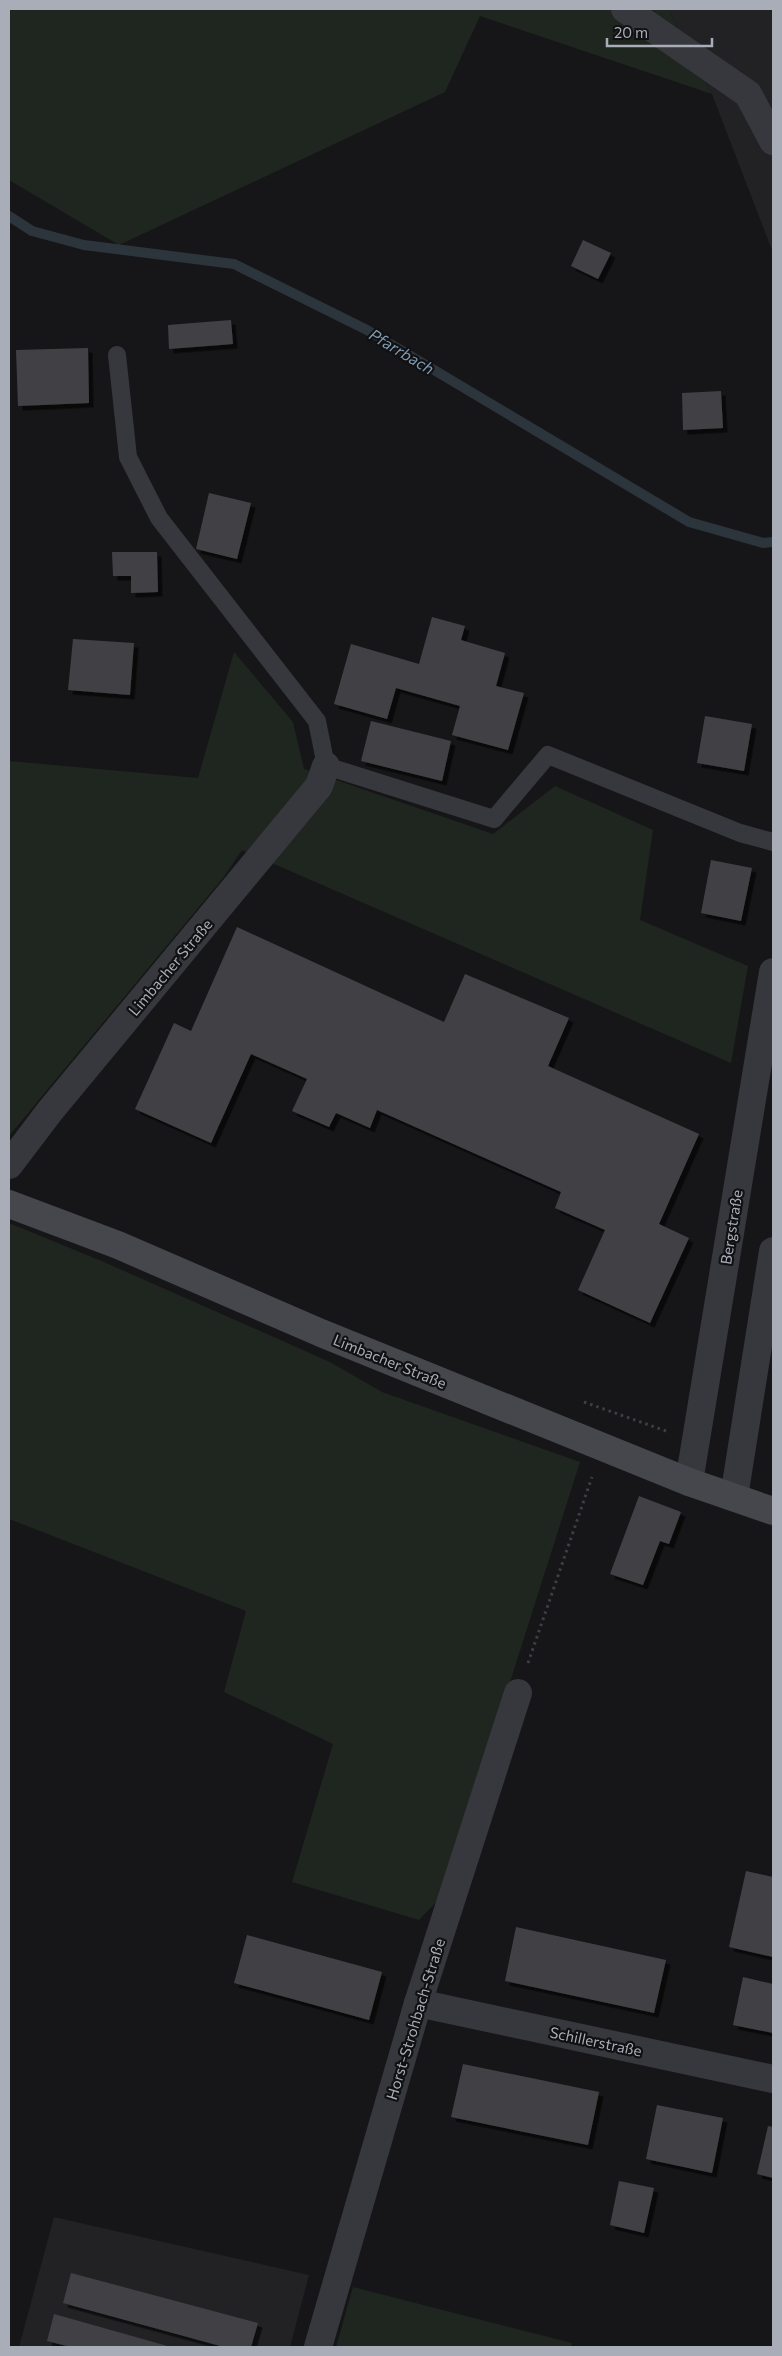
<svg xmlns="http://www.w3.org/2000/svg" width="782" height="2356" font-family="Commissioner,sans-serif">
<defs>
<filter id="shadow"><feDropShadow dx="4.5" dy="4.5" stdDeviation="0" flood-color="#0009"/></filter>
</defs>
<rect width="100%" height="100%" fill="#161618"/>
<g fill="#222225">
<polygon points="668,9 773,9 773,253 712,94"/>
<polygon points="54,2217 309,2275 290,2347 19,2347"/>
</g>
<g fill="#1e261f">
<polygon points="9,9 668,9 712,94 480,16 445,92 119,245 9,180"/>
<polygon points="234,652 293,722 304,769 493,834 555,786 653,830 640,920 748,966 731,1063 242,850 223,878 9,1136 9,761 198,778"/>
<polygon points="9,1223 104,1262 330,1362 382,1392 580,1462 442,1896 419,1920 292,1882 333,1744 224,1692 246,1611 9,1519"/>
<polygon points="353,2287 572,2343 571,2347 336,2347"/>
</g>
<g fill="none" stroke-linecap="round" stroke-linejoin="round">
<polyline stroke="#2c353c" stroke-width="10" points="9,216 32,231 84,245 234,264 367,330 689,522 763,543 773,542"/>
</g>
<g fill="#404145" filter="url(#shadow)">
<polygon points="583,240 611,253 598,279 571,266"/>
<polygon points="231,320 233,344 169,349 168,325"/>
<polygon points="88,348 89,403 18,406 16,350"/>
<polygon points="721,391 723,428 683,430 682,393"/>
<polygon points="209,493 251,503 237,559 196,549"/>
<polygon points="112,552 157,552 158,592 131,593 131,576 113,576"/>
<polygon points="432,617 465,626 461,640 505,653 496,686 524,693 508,750 452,735 460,706 396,688 387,719 334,704 351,644 419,664"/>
<polygon points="73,639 134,643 130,695 68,690"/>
<polygon points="705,716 752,724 744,771 697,763"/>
<polygon points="371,721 451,741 442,781 361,761"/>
<polygon points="711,860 752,868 741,921 701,913"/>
<polygon points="237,927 444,1022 465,974 569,1018 548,1066 699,1134 659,1224 689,1238 650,1323 578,1290 605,1230 555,1208 561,1192 377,1110 370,1128 336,1113 329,1127 292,1111 307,1079 251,1054 211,1143 135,1109 174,1023 191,1031"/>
<polygon points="639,1496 681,1512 669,1544 660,1541 643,1585 610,1574"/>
<polygon points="746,1871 773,1877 773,1957 729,1947"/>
<polygon points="516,1927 666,1960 654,2013 505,1981"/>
<polygon points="247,1935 382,1972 369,2020 234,1983"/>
<polygon points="743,1977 773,1984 773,2033 733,2025"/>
<polygon points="463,2064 599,2092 588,2145 451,2117"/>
<polygon points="657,2105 723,2118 712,2173 646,2159"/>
<polygon points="768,2126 773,2127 773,2178 757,2174"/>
<polygon points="619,2181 654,2188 644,2233 610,2225"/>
<polygon points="71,2273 258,2323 251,2347 224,2347 63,2303"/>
<polygon points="54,2314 171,2347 71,2347 47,2341"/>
</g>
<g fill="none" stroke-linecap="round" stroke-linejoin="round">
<g stroke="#3d3f44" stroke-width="3" stroke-dasharray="2.5 4" stroke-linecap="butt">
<polyline points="584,1402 666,1431"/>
<polyline points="528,1663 592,1477"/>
</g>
<polyline stroke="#37383d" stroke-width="18" points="117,355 128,457 159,518 317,721 326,766 494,819 548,755 740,833 773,842"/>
<g stroke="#37383d" stroke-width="28">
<polyline points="625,9 748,94 773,141"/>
<polyline points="9,1165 50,1111 319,786 326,766"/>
<polyline points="689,1482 773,972"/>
<polyline points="734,1497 773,1251"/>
<polyline points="418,2003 773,2079"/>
<polyline points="318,2347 418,2003 518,1693"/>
</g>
<polyline stroke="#45474d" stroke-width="28" points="9,1204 118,1245 321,1333 689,1482 773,1511"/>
</g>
<g text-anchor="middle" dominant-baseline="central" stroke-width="4.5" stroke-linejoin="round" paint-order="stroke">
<g font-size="15" fill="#a8adb8" stroke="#111113">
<text transform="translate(170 967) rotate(-50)">Limbacher Straße</text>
<text transform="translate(731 1227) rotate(-81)">Bergstraße</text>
<text transform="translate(390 1361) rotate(22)">Limbacher Straße</text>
<text transform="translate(415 2019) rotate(-73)">Horst-Strohbach-Straße</text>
<text transform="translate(596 2041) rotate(12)">Schillerstraße</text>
</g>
<g font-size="16" font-style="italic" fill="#7f9bb3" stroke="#111113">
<text transform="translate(402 351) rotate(31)">Pfarrbach</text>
</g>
</g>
<rect width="782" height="2356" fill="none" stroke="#a8adb8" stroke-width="20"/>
<path d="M607 38v8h105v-8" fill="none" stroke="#a8adb8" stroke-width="2.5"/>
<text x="614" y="38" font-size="15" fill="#a8adb8" stroke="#111113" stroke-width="4" paint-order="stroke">20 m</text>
</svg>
